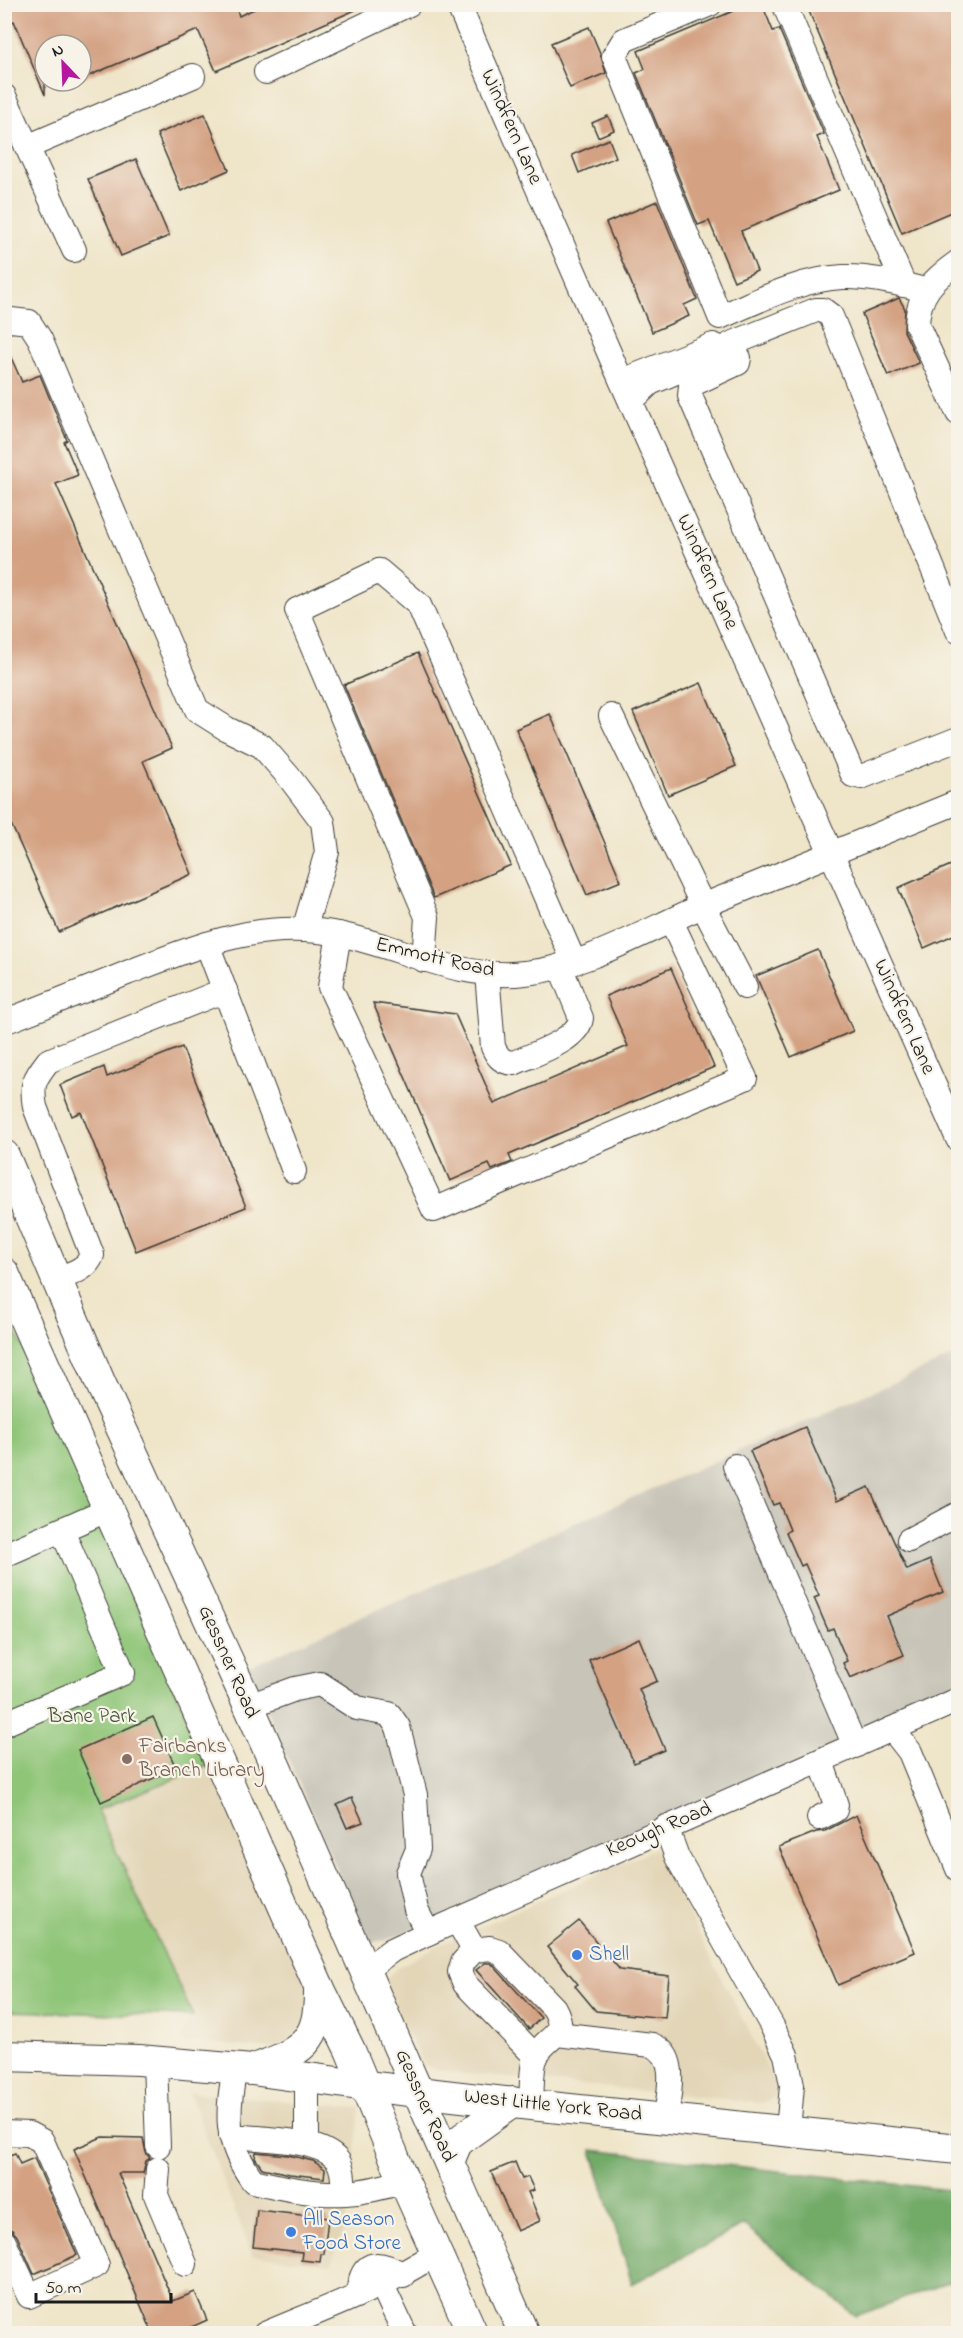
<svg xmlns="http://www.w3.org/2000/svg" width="963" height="2338" font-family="'Indie Flower',sans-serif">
<rect width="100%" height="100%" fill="#f7f3e8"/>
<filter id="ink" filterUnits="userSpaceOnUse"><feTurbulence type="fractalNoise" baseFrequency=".0167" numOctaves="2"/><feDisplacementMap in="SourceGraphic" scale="12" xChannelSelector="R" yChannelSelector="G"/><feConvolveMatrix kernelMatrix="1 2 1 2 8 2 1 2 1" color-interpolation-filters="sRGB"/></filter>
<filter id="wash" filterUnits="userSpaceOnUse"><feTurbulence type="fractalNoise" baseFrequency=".008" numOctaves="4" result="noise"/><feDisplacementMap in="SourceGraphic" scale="24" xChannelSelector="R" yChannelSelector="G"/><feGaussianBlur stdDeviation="1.35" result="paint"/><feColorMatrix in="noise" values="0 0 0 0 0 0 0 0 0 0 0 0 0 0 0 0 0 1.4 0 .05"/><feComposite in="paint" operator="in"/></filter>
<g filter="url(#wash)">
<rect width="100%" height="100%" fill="#efe5c9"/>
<g fill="#e3d6b7">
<polygon points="209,1765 315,2000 307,2032 274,2049 179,2041 193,2016 97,1810"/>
<polygon points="655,1849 778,2088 776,2096 762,2103 449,2072 423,2066 383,1982 397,1968 439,1945"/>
<polygon points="189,2092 360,2108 347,2220 331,2264 252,2255"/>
</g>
<polygon fill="#c8c4b8" points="958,1354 958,1693 387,1940 369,1942 248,1667"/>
<polygon fill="#8ec577" stroke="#55704a" stroke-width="1.5" points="4,1305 209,1765 97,1810 193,2016 5,2011"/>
<polygon fill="#72aa68" stroke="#476342" stroke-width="1.5" points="592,2150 958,2191 958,2279 856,2316 744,2225 632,2284"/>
<g id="blocks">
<g fill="#d4a283">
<polygon points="4,4 235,4 239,16 265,4 369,4 216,71 198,30 81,79 81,45 45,45 45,95 14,21 10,23 4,11"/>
<polygon points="750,4 762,4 773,31 779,29 824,134 817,137 839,190 741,231 757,271 734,281 709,221 698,225 636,73 645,69 638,51"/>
<polygon points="806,4 958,4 958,209 902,233"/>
<polygon points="589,27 600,53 606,73 570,88 551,43"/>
<polygon points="205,114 229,170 181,191 157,134"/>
<polygon points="608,116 614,130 598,137 592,123"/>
<polygon points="609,139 616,157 579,173 572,155"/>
<polygon points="136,159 169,236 121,256 88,179"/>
<polygon points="657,201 697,299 684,305 689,316 652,332 606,223"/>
<polygon points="899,298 905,309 904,331 919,363 888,376 862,314"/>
<polygon points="4,342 22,382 40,375 67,440 64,442 78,475 56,484 172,748 143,761 192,874 59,932 4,808"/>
<polygon points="418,653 511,865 434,898 344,685"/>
<polygon points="701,683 736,766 668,795 633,712"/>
<polygon points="550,714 621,881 587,895 516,729"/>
<polygon points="958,862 958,933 924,948 898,888"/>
<polygon points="818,950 853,1031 791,1057 756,976"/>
<polygon points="671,968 714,1067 509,1155 512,1162 492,1170 489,1164 450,1181 373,1003 455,1014 494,1104 628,1046 606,996"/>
<polygon points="182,1047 246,1207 136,1251 81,1112 72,1116 60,1085 104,1067 107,1077"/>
<polygon points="805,1427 837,1501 869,1487 907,1570 930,1560 943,1592 887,1616 904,1655 850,1678 843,1663 847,1661 833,1628 828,1630 814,1598 819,1596 805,1564 801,1566 786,1532 790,1530 779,1503 773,1505 750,1451"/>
<polygon points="639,1638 657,1681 639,1689 665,1750 634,1763 589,1660"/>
<polygon points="153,1717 176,1768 101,1802 78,1750"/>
<polygon points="352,1798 363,1822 347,1828 337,1805"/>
<polygon points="856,1815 915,1952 838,1985 779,1847 816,1832 825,1831"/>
<polygon points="579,1921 620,1970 669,1976 665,2018 596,2011 575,1986 578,1984 547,1947"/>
<polygon points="485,1963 491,1963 541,2018 529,2029 476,1970"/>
<polygon points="102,2137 143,2138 146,2153 150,2158 146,2161 143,2173 118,2173 173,2301 195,2292 207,2320 176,2334 153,2334 74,2149"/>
<polygon points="256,2152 288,2155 313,2161 325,2169 324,2178 290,2174 262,2168 255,2158"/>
<polygon points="15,2153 20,2164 34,2158 77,2255 34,2274 17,2236 12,2230 4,2228 4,2157"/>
<polygon points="515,2162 522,2179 528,2177 534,2190 528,2192 540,2221 517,2231 491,2172"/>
<polygon points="257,2210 328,2218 324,2254 321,2254 320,2262 301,2260 302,2252 253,2247"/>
</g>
</g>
</g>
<g filter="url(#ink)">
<use href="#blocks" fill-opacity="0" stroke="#3c3a36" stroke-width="1.5"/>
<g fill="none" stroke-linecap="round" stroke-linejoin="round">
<g stroke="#3c3a36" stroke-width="26">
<g id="minor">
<polyline points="458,4 614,364 958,1139"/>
<path d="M710,4L624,40L614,56L720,317C760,300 800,279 843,277C870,276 899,284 926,290"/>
<polyline points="784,4 904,285"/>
<polyline points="266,72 409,4"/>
<polyline points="4,96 74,250"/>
<polyline points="27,147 193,76"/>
<path d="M958,262C934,279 918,293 917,325L958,413"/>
<polyline points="4,322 11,320 29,322 40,339 197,710 227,729 262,746 289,777 323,822 327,852 304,930"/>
<polyline points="622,381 713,345 720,348 716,355 650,383 631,401"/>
<polyline points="958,631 831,316 823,310 816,310 731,344 739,358 738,363 691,385 690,396 853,775 861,777 958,739"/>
<polyline points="611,716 703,906 745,987"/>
<polyline points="339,934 330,987 434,1210 745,1078 671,921"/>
<polyline points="207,944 294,1171"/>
<polyline points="424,960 427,917 297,610 379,571 419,605 574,962"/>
<path d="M487,973L493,1047C498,1058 502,1062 514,1063C533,1054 578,1041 581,1018L560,966"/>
<path d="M4,1022C45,1006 86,990 127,973C197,946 261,919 338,934C400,946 460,981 525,973C587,967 648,929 705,905C789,870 874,837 958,802"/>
<path d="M56,1279C70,1274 87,1270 92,1255L35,1107C31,1084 34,1079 48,1061L225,990"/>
<polyline points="735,1466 855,1746"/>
<polyline points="909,1540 958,1514"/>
<polyline points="4,1555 109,1509"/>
<polyline points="249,1706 295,1689 320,1684 357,1708 389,1714 398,1727 415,1795 418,1849 408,1873 416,1910 428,1933"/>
<polyline points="4,1724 123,1673 62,1530"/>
<polyline points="892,1729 910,1752 958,1869"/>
<polyline points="819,1818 835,1810 836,1805 821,1761"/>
<polyline points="666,1827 677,1857 772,2026 786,2055 792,2085 788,2131"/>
<path d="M457,1920L474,1950L490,1948L499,1951L554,2008C570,2037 546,2035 536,2056C531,2067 532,2092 531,2105"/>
<polyline points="474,1950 463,1962 460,1972 465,1984 536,2057"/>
<polyline points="365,1970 392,1950 428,1933 958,1700"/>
<path d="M557,2034L652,2045C680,2056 668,2094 666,2119"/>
<polyline points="155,2061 158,2146"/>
<path d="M235,2068C226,2114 225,2142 253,2181C282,2188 315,2195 345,2193C365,2192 385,2187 404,2181"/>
<polyline points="4,2133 29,2134 42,2141 97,2265 29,2296 4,2242"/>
<path d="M231,2136C258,2139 321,2138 338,2161C344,2170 343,2184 344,2193"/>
<polyline points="307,2144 307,2077"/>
<polyline points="158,2169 156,2195 185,2264"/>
<polyline points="382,2285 405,2334"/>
<path d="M358,2295C361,2261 376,2258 403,2275"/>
<path d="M265,2334C324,2309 383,2288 437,2253"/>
</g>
</g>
<g stroke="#3c3a36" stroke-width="32">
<g id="major">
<polyline points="4,1155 100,1382 249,1706 524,2334"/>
<polyline points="4,1273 319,1987 350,2050 404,2181 473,2334"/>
<polyline points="4,2056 139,2060 252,2070 366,2086 531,2105 958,2149"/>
<path d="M252,2070C302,2051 320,2044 319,1987"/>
<polyline points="449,2162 457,2143 464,2137 513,2102"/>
</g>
</g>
<use href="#minor" stroke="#fff" stroke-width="24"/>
<use href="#major" stroke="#fff" stroke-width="30"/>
</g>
</g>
<circle fill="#8d6e63" stroke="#f7f3e8" stroke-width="2" cx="127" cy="1759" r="6"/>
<g fill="#3f7fe0" stroke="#f7f3e8" stroke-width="2">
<circle cx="577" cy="1955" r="6"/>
<circle cx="291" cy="2232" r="6"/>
</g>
<g text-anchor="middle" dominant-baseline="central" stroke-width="4.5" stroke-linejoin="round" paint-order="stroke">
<g font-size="21" fill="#1c1c1c" stroke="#f7f3e8">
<text transform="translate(511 127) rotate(66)">Windfern Lane</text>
<text transform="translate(707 572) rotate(66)">Windfern Lane</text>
<text transform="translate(435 958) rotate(13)">Emmott Road</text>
<text transform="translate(904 1017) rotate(66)">Windfern Lane</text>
<text transform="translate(228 1662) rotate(66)">Gessner Road</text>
<text transform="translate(659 1830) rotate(-23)">Keough Road</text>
<text transform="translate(425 2106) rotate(66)">Gessner Road</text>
<text transform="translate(553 2106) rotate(6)">West Little York Road</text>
</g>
<g font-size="21" fill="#44573c" stroke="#f7f3e8">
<text x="92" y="1717">Bane Park</text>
</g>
<g font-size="21" fill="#785e54" stroke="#f7f3e8" text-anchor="start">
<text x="139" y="1747">Fairbanks<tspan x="139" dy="24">Branch Library</tspan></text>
</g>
<g font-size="21" fill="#366cbe" stroke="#f7f3e8" text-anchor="start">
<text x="589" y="1955">Shell</text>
<text x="303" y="2220">All Season<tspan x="303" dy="24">Food Store</tspan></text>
</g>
</g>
<rect width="963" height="2338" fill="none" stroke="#f7f3e8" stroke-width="24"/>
<g transform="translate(63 63) rotate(337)"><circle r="28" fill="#f7f3e8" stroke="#9f9d96" stroke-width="1.5"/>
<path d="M0-4.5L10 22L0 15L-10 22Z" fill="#b5179e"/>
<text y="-9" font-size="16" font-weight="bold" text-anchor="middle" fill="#1c1c1c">N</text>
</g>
<path d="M36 2293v9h135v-9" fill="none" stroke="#1c1c1c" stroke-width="3"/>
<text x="45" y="2293" font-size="18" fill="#1c1c1c" stroke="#f7f3e8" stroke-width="4.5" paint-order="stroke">50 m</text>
</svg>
